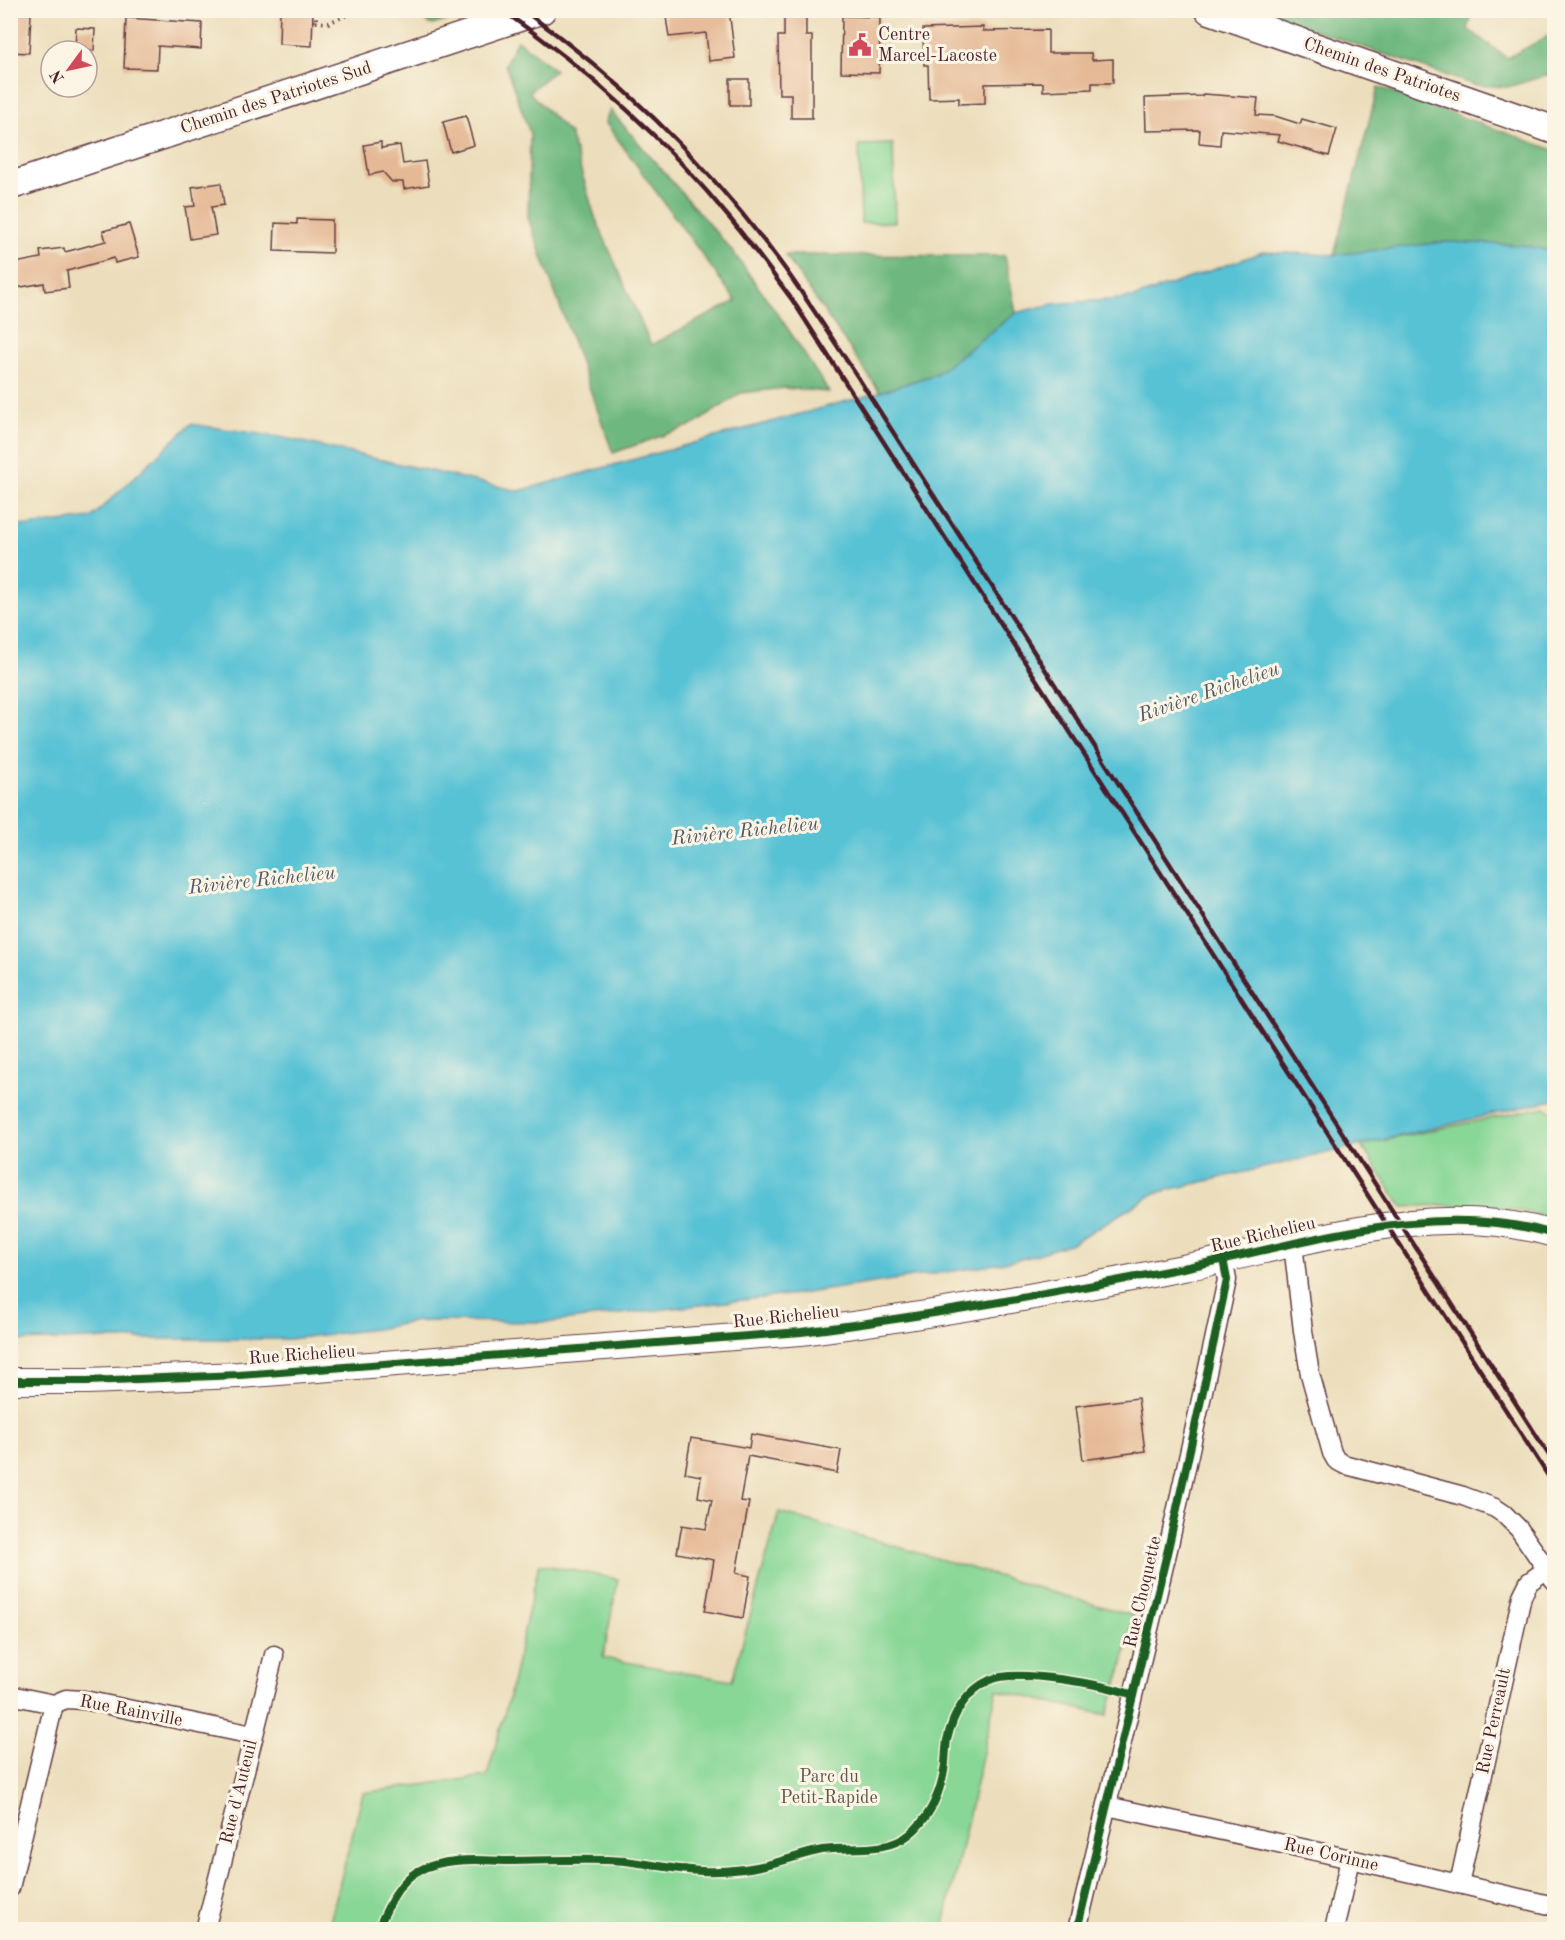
<svg xmlns="http://www.w3.org/2000/svg" width="1565" height="1940" font-family="'Old Standard TT',serif">
<rect width="100%" height="100%" fill="#fcf5e5"/>
<filter id="ink" filterUnits="userSpaceOnUse"><feTurbulence type="fractalNoise" baseFrequency=".0167" numOctaves="2"/><feDisplacementMap in="SourceGraphic" scale="12" xChannelSelector="R" yChannelSelector="G"/><feConvolveMatrix kernelMatrix="1 2 1 2 8 2 1 2 1" color-interpolation-filters="sRGB"/></filter>
<filter id="wash" filterUnits="userSpaceOnUse"><feTurbulence type="fractalNoise" baseFrequency=".008" numOctaves="4" result="noise"/><feDisplacementMap in="SourceGraphic" scale="24" xChannelSelector="R" yChannelSelector="G"/><feGaussianBlur stdDeviation="1.35" result="paint"/><feColorMatrix in="noise" values="0 0 0 0 0 0 0 0 0 0 0 0 0 0 0 0 0 1.4 0 .05"/><feComposite in="paint" operator="in"/></filter>
<g filter="url(#wash)">
<rect width="100%" height="100%" fill="#ecdebc"/>
<g fill="#88d796" stroke="#697b60" stroke-width="1.5">
<polygon points="893,144 895,222 861,223 859,145"/>
<path d="M1545,1107L1554,1113V1218C1504,1206 1454,1203 1402,1207L1361,1145Z"/>
<polygon points="779,1512 1134,1616 1123,1664 1107,1715 997,1690 943,1929 328,1929 363,1793 487,1776 509,1697 539,1564 618,1579 603,1658 732,1681"/>
</g>
<g fill="#6eb87f" stroke="#5c6c55" stroke-width="1.5">
<polygon points="407,11 451,11 461,16 432,25"/>
<polygon points="1259,11 1473,11 1468,29 1507,58 1554,33 1554,73 1508,87 1474,85"/>
<polygon points="517,40 555,70 529,92 570,134 595,217 651,345 736,301 605,122 610,110 733,252 782,320 829,392 785,388 741,393 695,424 613,453 528,218 530,133 505,64"/>
<polygon points="1378,87 1554,150 1554,252 1522,245 1334,255"/>
<polygon points="785,255 1005,256 1016,313 936,374 880,392"/>
</g>
<polygon fill="#59c2d5" stroke="#527080" stroke-width="1.5" points="1444,242 1522,245 1554,252 1554,1100 1155,1193 1072,1243 1029,1257 980,1267 806,1293 551,1322 417,1321 376,1329 288,1339 97,1339 11,1341 11,524 28,526 91,518 191,424 280,437 519,491 880,392 936,374 1016,313 1052,304 1133,298 1263,252 1334,255"/>
<g id="blocks">
<g fill="#e5b996">
<polygon points="280,10 313,10 312,46 279,44"/>
<polygon points="665,10 729,10 735,58 709,61 706,33 669,37"/>
<polygon points="784,10 806,10 806,36 812,36 812,118 791,118 791,94 779,94 778,36 784,36"/>
<polygon points="10,13 31,14 29,53 10,52"/>
<polygon points="842,16 880,17 879,73 841,72"/>
<polygon points="126,18 202,23 201,49 158,46 157,69 124,68"/>
<polygon points="983,27 983,31 1048,30 1048,53 1091,53 1092,60 1113,59 1113,83 1092,83 1092,89 1043,91 1043,83 985,84 985,103 959,104 959,98 929,99 928,65 924,65 923,29"/>
<polygon points="76,28 95,29 94,51 75,51"/>
<rect x="730" y="79" width="19" height="26"/>
<polygon points="1203,94 1258,98 1256,115 1275,116 1300,124 1302,119 1337,129 1329,156 1278,141 1280,135 1221,130 1220,145 1199,143 1200,130 1146,131 1145,98 1202,96"/>
<polygon points="466,116 474,145 451,152 443,122"/>
<polygon points="381,142 381,148 400,145 403,164 425,161 429,185 404,189 403,182 392,182 383,172 369,175 364,145"/>
<polygon points="221,183 224,205 211,207 216,235 190,239 185,207 195,206 192,187"/>
<polygon points="297,219 332,220 332,253 274,251 275,223 297,224"/>
<polygon points="129,224 139,257 115,263 114,258 67,271 69,288 45,291 44,283 10,289 10,264 41,258 40,251 64,248 65,252 106,241 103,231"/>
<polygon points="1138,1398 1145,1451 1083,1460 1076,1406"/>
<polygon points="751,1434 841,1450 837,1473 748,1456 740,1501 749,1502 736,1573 750,1576 743,1618 705,1611 714,1560 677,1553 682,1525 706,1529 712,1500 698,1497 701,1476 685,1473 691,1438 749,1448"/>
</g>
</g>
</g>
<g filter="url(#ink)">
<use href="#blocks" fill-opacity="0" stroke="#623c41" stroke-width="1.5"/>
<g fill="none" stroke-linecap="round" stroke-linejoin="round">
<g stroke="#623c41" stroke-width="21">
<g id="minor">
<polyline points="1293,1244 1303,1331 1310,1374 1332,1453 1336,1460 1343,1464 1463,1496 1495,1508 1504,1514 1519,1529 1554,1580"/>
<polyline points="10,1695 54,1704 66,1699 84,1700 253,1735"/>
<polyline points="1107,1806 1320,1852 1554,1906"/>
<polyline points="1459,1884 1522,1596 1529,1582 1547,1569"/>
<polyline points="10,1888 54,1704"/>
<polyline points="205,1930 274,1655"/>
<polyline points="1077,1930 1168,1549 1214,1341 1227,1280 1223,1259"/>
<polyline points="1334,1930 1350,1859"/>
</g>
</g>
<g stroke="#623c41" stroke-width="28">
<path id="secondary" d="M10,1381H87L239,1375L801,1332C929,1316 1056,1293 1183,1268C1305,1244 1430,1198 1554,1234"/>
</g>
<g stroke="#623c41" stroke-width="30">
<g id="primary">
<polyline points="1209,10 1554,130"/>
<polyline points="10,186 542,10"/>
</g>
</g>
<g stroke="#623c41" stroke-width="4" stroke-dasharray="1.5 4.5" stroke-linecap="butt">
<polyline points="313,22 316,22 316,10"/>
<polyline points="316,22 328,23 357,11"/>
</g>
<use href="#minor" stroke="#fff" stroke-width="18"/>
<use href="#secondary" stroke="#fff" stroke-width="26"/>
<use href="#primary" stroke="#fff" stroke-width="27"/>
<g stroke="#4a1f2b" stroke-width="4.5">
<path d="M502,10C587,69 666,140 732,221C753,247 773,274 793,301L1554,1485"/>
<path d="M523,10C621,79 709,166 780,262C808,300 833,340 859,379L1554,1463"/>
</g>
<g stroke="#fcf5e5" stroke-width="11">
<g id="cycleway">
<path d="M10,1381H87L239,1375L801,1332C929,1316 1056,1293 1183,1268C1305,1244 1430,1198 1554,1234"/>
<path d="M377,1930C387,1910 397,1882 418,1871C444,1857 479,1860 507,1861C546,1861 587,1858 625,1861C651,1864 676,1870 702,1871C726,1872 751,1869 774,1863C790,1859 806,1853 822,1850C851,1846 886,1854 910,1834C928,1819 938,1798 943,1776C946,1764 945,1752 947,1740C953,1714 966,1691 990,1680C1016,1668 1106,1685 1133,1695"/>
<polyline points="1077,1930 1168,1549 1214,1341 1227,1280 1223,1259"/>
</g>
</g>
<use href="#cycleway" stroke="#1b5e20" stroke-width="8"/>
</g>
</g>
<defs>
<g id="civic-bare" transform="scale(1.8)"><path d="M-.6-6.5H3V-4.5H.6V-3L4-1V1h2V6H-6V1h2V-1L-.6-3ZM-1.2 2.5V6h2.4V2.5Z" fill="#d1495b" stroke="#fcf5e5" stroke-width="2.5" paint-order="stroke"/></g>
</defs>
<g fill-rule="evenodd">
<use href="#civic-bare" x="860" y="45"/>
</g>
<g text-anchor="middle" dominant-baseline="central" stroke-width="6" stroke-linejoin="round" paint-order="stroke">
<g font-size="18" fill="#4a1f2b" stroke="#fcf5e5" text-anchor="start">
<text x="878" y="35">Centre<tspan x="878" dy="21">Marcel-Lacoste</tspan></text>
</g>
<g font-size="18" fill="#4a1f2b" stroke="#fcf5e5">
<text transform="translate(1382 70) rotate(19)">Chemin des Patriotes</text>
<text transform="translate(276 98) rotate(-18)">Chemin des Patriotes Sud</text>
<text transform="translate(1263 1235) rotate(-13)">Rue Richelieu</text>
<text transform="translate(786 1317) rotate(-6)">Rue Richelieu</text>
<text transform="translate(302 1355) rotate(-4)">Rue Richelieu</text>
<text transform="translate(1143 1592) rotate(-77)">Rue Choquette</text>
<text transform="translate(131 1711) rotate(11)">Rue Rainville</text>
<text transform="translate(1494 1721) rotate(-78)">Rue Perreault</text>
<text transform="translate(239 1792) rotate(-76)">Rue d'Auteuil</text>
<text transform="translate(1331 1855) rotate(13)">Rue Corinne</text>
</g>
<g font-size="18" fill="#5d564b" stroke="#fcf5e5">
<text x="829" y="1777">Parc du<tspan x="829" dy="21">Petit-Rapide</tspan></text>
</g>
<g font-size="20" font-style="italic" fill="#4f5866" stroke="#fcf5e5">
<text transform="translate(1209 693) rotate(-19)">Rivière Richelieu</text>
<text transform="translate(745 832) rotate(-6)">Rivière Richelieu</text>
<text transform="translate(262 881) rotate(-6)">Rivière Richelieu</text>
</g>
</g>
<rect width="1565" height="1940" fill="none" stroke="#fcf5e5" stroke-width="36"/>
<g transform="translate(69 69) rotate(237)"><circle r="28" fill="#fcf5e5" stroke="#b59f9b" stroke-width="1.5"/>
<path d="M0-4.5L10 22L0 15L-10 22Z" fill="#d1495b"/>
<text y="-9" font-size="16" font-weight="bold" text-anchor="middle" fill="#4a1f2b">N</text>
</g>
</svg>
